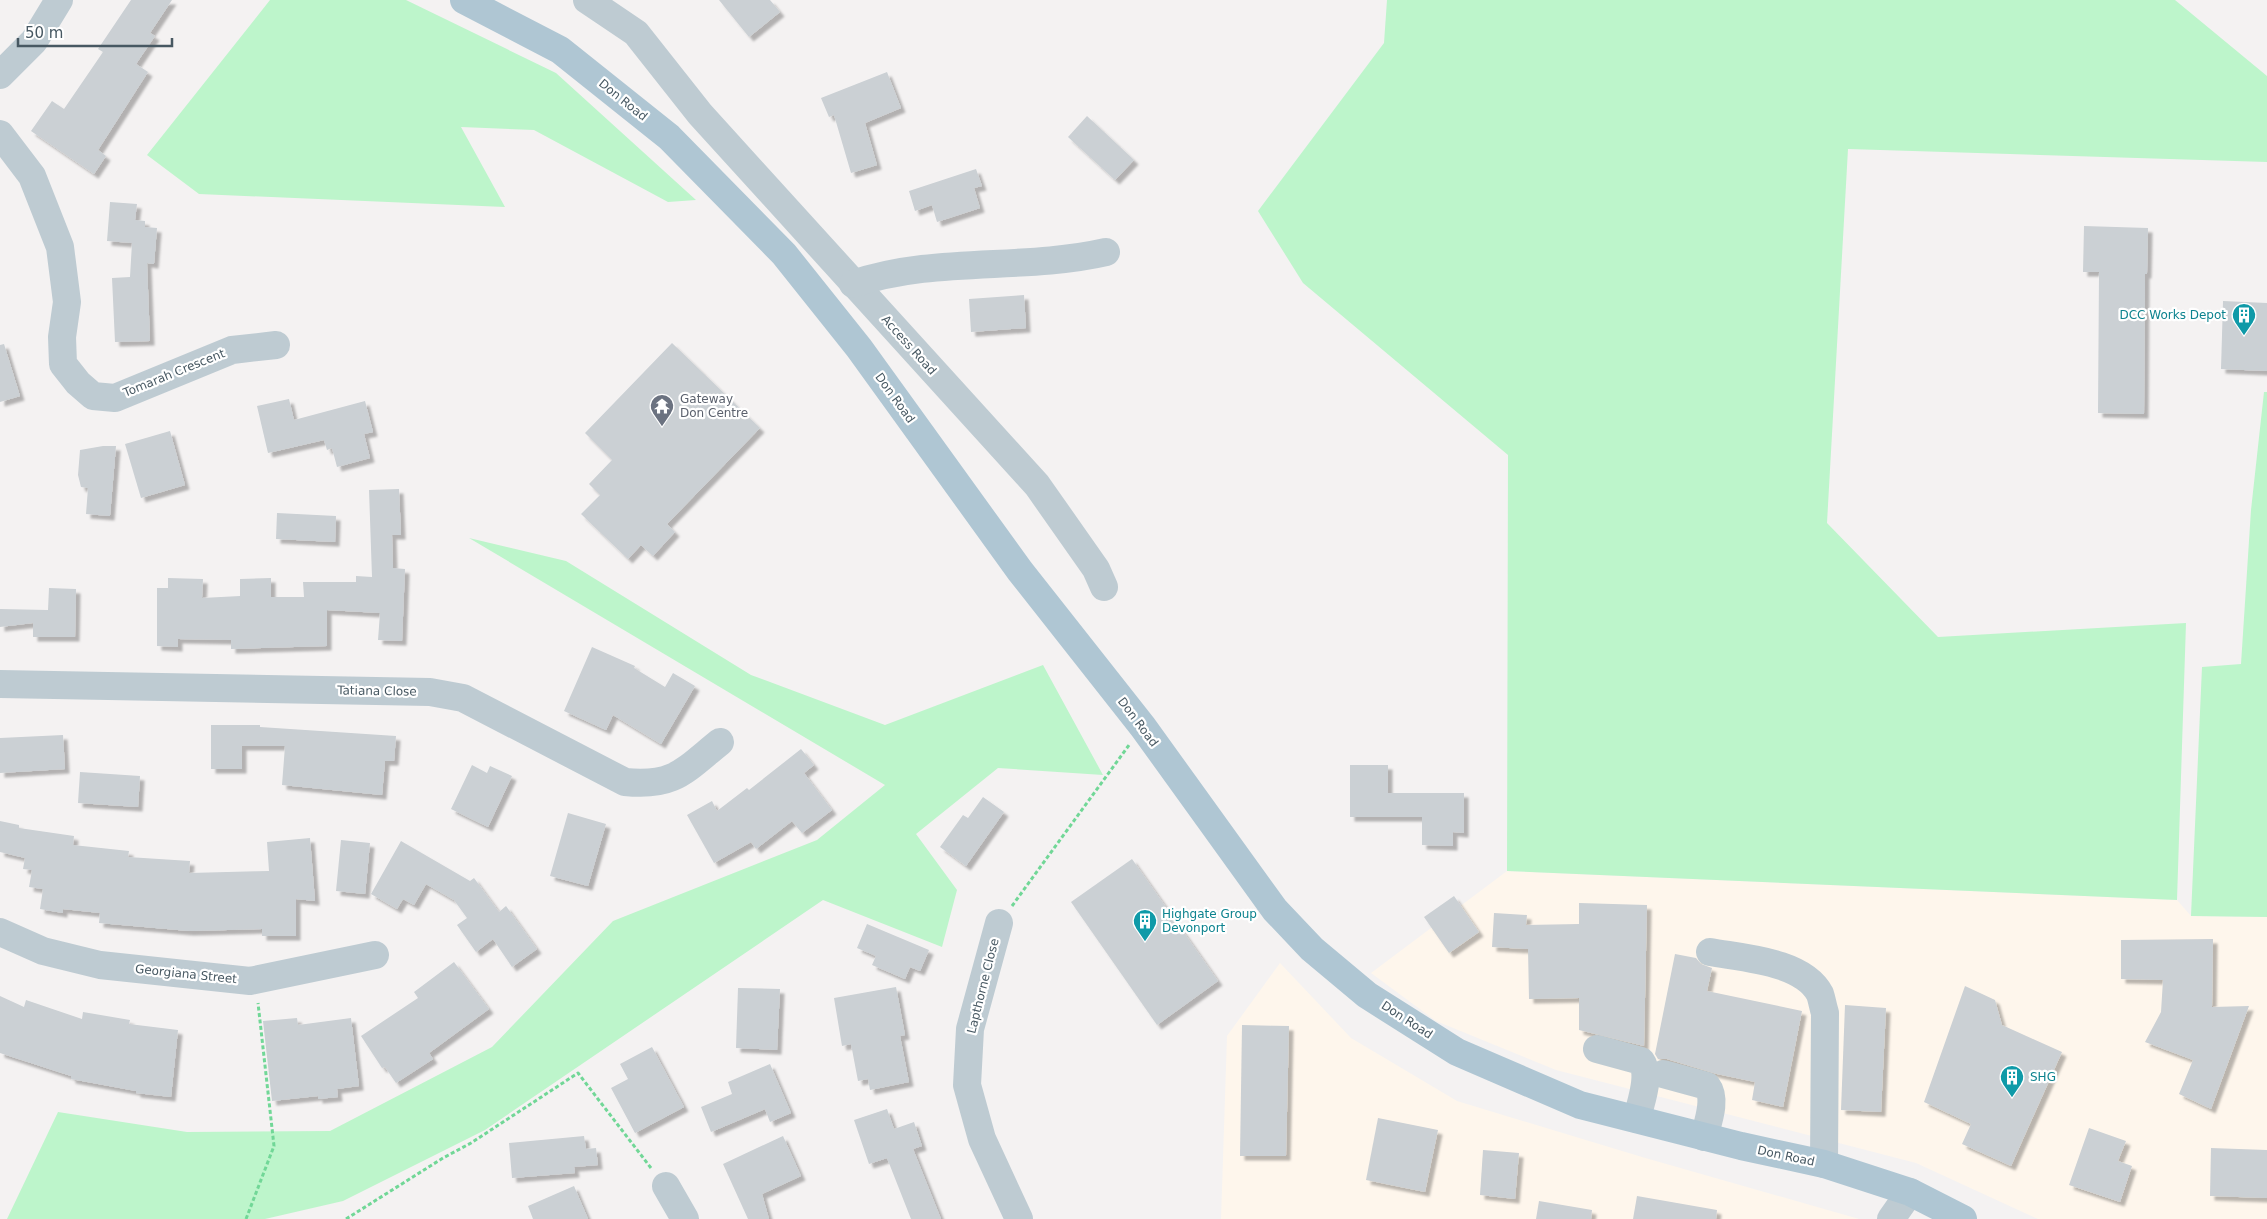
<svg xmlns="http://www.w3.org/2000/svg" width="2267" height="1219" font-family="'DejaVu Sans',sans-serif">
<defs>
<filter id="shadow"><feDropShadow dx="4.5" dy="4.5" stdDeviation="1" flood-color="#0004"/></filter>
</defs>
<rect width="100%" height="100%" fill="#f4f2f2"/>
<g fill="#fef6ec">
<polygon points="1507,871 2177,900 2191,916 2267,917 2267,1219 2038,1219 1916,1163 1556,1070 1436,1021 1371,973"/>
<polygon points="1280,963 1351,1038 1457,1101 1642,1157 1859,1219 1221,1219 1227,1036"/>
</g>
<g fill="#bdf5cb">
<polygon points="270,0 406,0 556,73 696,200 668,202 534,130 461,127 505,207 199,194 147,155"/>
<polygon points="1387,0 2175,0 2267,76 2267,162 1848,149 1827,523 1938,637 2186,623 2177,900 1507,871 1508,455 1303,283 1258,211 1384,43"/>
<polygon points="2264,392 2267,392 2267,917 2191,916 2202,667 2241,664 2251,510"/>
<polygon points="469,538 566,561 751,675 885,725 1043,665 1103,775 998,768 916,834 957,890 942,947 823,900 485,1130 343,1201 265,1219 7,1219 58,1112 187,1132 330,1131 492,1047 613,921 817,840 885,785"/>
</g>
<g fill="#cbd0d4" filter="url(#shadow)">
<polygon points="131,0 172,0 150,33 155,36 136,64 148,72 98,150 106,156 94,174 31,131 52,101 64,109 103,52 98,49"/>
<polygon points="719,0 770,0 780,12 749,37"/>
<polygon points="887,72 901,108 865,123 877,165 851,173 834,115 829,117 821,98"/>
<polygon points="1087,116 1134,160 1115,180 1068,137"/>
<polygon points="976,169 982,186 974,188 980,208 937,222 932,205 915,211 909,191"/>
<polygon points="110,202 137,204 135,220 145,221 145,227 157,228 154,264 147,263 150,341 115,342 112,278 130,277 132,243 107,241"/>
<polygon points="2084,226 2148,228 2147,274 2145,274 2144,414 2098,413 2099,272 2083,272"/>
<polygon points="1024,295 1026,328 971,332 969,299"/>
<polygon points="2223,301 2267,303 2267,371 2221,369"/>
<polygon points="672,343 760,428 667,524 675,532 653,556 641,545 628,559 581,514 600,495 589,484 612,460 585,433"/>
<polygon points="4,344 20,396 0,402 0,345"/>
<polygon points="289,399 294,420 365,401 373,432 364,434 370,458 337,467 332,448 327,450 324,440 268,453 257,406"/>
<polygon points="170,431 185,485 141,498 125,444"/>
<polygon points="103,446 116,446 110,516 86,514 88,488 81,487 78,475 80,450"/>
<polygon points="399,489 401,535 392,535 393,568 405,569 402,641 378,640 380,613 327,610 327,646 231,649 231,640 178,639 178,647 157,646 157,588 168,588 168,578 203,579 202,598 240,596 240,579 271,578 271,597 304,597 303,582 356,582 356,576 372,577 369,490"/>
<polygon points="277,513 336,516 335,542 276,539"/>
<polygon points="49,588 76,589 75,637 33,637 33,623 0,627 0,609 48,610"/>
<polygon points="592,647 635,666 634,668 665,687 673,673 695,686 661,744 613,715 606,730 564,711"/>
<polygon points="211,725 260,725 260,727 396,736 394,761 385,761 382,795 282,785 285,746 242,746 242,769 211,769"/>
<polygon points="63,735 65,769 0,773 0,738"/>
<polygon points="801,749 814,765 804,773 832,810 802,833 792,821 756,849 751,842 714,863 687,815 712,801 717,811 747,788 749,790"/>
<polygon points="472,765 487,773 490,766 512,776 488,827 451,809"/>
<polygon points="1350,765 1388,765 1388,793 1464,793 1464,833 1453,832 1453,846 1422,845 1422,817 1350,817"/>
<polygon points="80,772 140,776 138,807 78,803"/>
<polygon points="983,797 1004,812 966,866 940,847 963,815 968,818"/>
<polygon points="568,813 606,824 588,886 550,876"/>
<polygon points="0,821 19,825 19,828 74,836 73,845 129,851 128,857 190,861 189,873 269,871 267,842 310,838 315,901 296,899 296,936 262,936 262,929 189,931 99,923 100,913 63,909 63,913 40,909 43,889 29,887 32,870 23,869 25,858 0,852"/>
<polygon points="341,840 370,843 365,894 336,891"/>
<polygon points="401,841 470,881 474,878 499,912 506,906 537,949 512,967 493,939 476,952 457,925 467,918 454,900 426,884 414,905 403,899 397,909 371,894"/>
<polygon points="1132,859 1218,981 1157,1025 1071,902"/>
<polygon points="1454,896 1479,932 1449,953 1424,917"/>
<polygon points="1579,903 1647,905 1644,1046 1579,1030 1579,998 1529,999 1528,949 1492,947 1494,913 1527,915 1526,925 1579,924"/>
<polygon points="867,924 929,950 920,971 910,967 905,979 872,965 876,956 857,948"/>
<polygon points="2213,939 2212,1007 2249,1006 2211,1109 2179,1094 2193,1060 2145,1042 2161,1012 2163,980 2121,979 2121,940"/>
<polygon points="1675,954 1696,958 1701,964 1712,968 1707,991 1802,1011 1783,1107 1752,1100 1755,1082 1717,1074 1667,1059 1658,1059 1655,1054"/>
<polygon points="454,962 489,1009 429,1053 433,1059 396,1083 385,1067 382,1068 361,1036 418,998 414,992"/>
<polygon points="1965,986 1995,1000 2002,1025 2062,1052 2011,1166 1962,1144 1971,1124 1924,1102"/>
<polygon points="896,987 905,1035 900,1036 909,1082 870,1090 868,1079 858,1081 851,1044 842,1046 834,998"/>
<polygon points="738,988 780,989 777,1050 736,1048"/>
<polygon points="0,996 24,1007 26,1000 82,1019 83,1012 130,1020 129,1024 178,1030 171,1097 136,1093 136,1091 71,1079 71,1076 0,1053"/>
<polygon points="1845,1005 1886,1008 1881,1112 1841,1110"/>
<polygon points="297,1018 298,1025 351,1018 359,1086 337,1089 338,1097 318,1099 318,1096 272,1101 263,1021"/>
<polygon points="1242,1025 1289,1026 1286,1156 1240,1156"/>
<polygon points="652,1047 684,1107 635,1133 611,1088 628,1079 620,1064"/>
<polygon points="770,1064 791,1113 770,1122 765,1109 711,1132 701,1107 732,1094 728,1082"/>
<polygon points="887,1109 894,1129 914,1122 922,1146 913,1149 941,1219 911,1219 887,1158 869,1164 854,1120"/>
<polygon points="1378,1118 1438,1130 1425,1192 1366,1180"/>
<polygon points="2089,1128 2126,1141 2118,1161 2132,1166 2120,1202 2069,1185"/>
<polygon points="584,1136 586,1149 596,1148 598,1165 574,1167 575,1173 512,1178 509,1143"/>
<polygon points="783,1136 801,1176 762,1194 769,1219 748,1219 723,1164"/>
<polygon points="2211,1148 2267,1150 2267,1198 2210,1196"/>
<polygon points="1483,1150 1519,1153 1515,1199 1480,1195"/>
<polygon points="574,1186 588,1219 533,1219 528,1206"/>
<polygon points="1637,1196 1717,1210 1716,1219 1633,1219"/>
<polygon points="1539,1201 1592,1210 1591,1219 1536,1219"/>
</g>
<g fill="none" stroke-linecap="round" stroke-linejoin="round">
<g stroke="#71d797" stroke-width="3" stroke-dasharray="4 2.5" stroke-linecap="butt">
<polyline points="1012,906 1129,745"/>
<polyline points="246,1219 274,1146 258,1003"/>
<polyline points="346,1219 443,1158 471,1143 578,1073 651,1168"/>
</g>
<g stroke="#becbd2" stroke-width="28">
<polyline points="587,0 636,33 700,114 1037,485 1096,569 1104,587"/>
<polyline points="0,75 34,41 59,0"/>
<polyline points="0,134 32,176 60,247 67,302 62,337 63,364 78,383 93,396 115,398 232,350 276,345"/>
<path d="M853,284C934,256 1023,271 1106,252"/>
<path d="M0,684L430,692L463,698L625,782C674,787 684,771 720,742"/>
<polyline points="999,923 970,1029 967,1085 982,1139 1019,1219"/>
<polyline points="0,932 43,951 100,965 250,981 375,955"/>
<path d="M1710,952C1742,958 1803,961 1820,994C1822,1000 1823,1007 1825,1013L1824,1164"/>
<path d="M1597,1049L1641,1061C1652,1075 1640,1103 1637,1119"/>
<path d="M1663,1074L1707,1086C1717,1099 1708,1122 1704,1137"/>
<polyline points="666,1186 685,1219"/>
<polyline points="1891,1219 1910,1192"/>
</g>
<polyline stroke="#afc6d3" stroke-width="28" points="464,0 560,50 669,137 784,254 859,348 1020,571 1143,727 1275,910 1312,949 1367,995 1457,1052 1580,1105 1741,1146 1824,1164 1910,1192 1963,1219"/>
</g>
<defs>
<g id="building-pin" transform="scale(1.25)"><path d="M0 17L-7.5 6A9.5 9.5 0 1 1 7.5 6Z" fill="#0f9aa8" stroke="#fff"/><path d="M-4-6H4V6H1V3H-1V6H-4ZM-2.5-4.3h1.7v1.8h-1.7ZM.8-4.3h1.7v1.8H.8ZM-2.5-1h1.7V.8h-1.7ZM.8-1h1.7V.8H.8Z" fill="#fff"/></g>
<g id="temple-pin" transform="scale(1.25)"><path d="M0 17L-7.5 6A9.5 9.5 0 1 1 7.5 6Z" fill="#6b7280" stroke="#fff"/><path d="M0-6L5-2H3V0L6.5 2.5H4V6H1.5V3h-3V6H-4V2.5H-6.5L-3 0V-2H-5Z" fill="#fff"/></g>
</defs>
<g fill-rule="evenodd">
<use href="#building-pin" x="2244" y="315"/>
<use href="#temple-pin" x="662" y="406"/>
<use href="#building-pin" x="1145" y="921"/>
<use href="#building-pin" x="2012" y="1077"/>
</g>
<g text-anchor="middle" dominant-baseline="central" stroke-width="4.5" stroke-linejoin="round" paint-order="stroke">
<g font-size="12" fill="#475862" stroke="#fff">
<text transform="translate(623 100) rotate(39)">Don Road</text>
<text transform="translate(909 345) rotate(48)">Access Road</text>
<text transform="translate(174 373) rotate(-22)">Tomarah Crescent</text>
<text transform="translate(895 398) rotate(54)">Don Road</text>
<text transform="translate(377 691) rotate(1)">Tatiana Close</text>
<text transform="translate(1138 722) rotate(53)">Don Road</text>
<text transform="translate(186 974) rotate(6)">Georgiana Street</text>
<text transform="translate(983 986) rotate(-76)">Lapthorne Close</text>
<text transform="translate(1407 1020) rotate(33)">Don Road</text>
<text transform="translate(1786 1156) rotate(12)">Don Road</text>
</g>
<g font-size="12" fill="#0d838f" stroke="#fff" text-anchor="start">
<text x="2226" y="315" text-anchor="end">DCC Works Depot</text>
<text x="1162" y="914">Highgate Group<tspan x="1162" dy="14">Devonport</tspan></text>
<text x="2030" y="1077">SHG</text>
</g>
<g font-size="12" fill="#5b616d" stroke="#fff" text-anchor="start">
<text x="680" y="399">Gateway<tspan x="680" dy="14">Don Centre</tspan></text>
</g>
</g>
<path d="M18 38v8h154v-8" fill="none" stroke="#475862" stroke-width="2.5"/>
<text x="25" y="38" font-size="15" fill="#475862" stroke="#ffffff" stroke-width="4" paint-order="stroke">50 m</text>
</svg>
